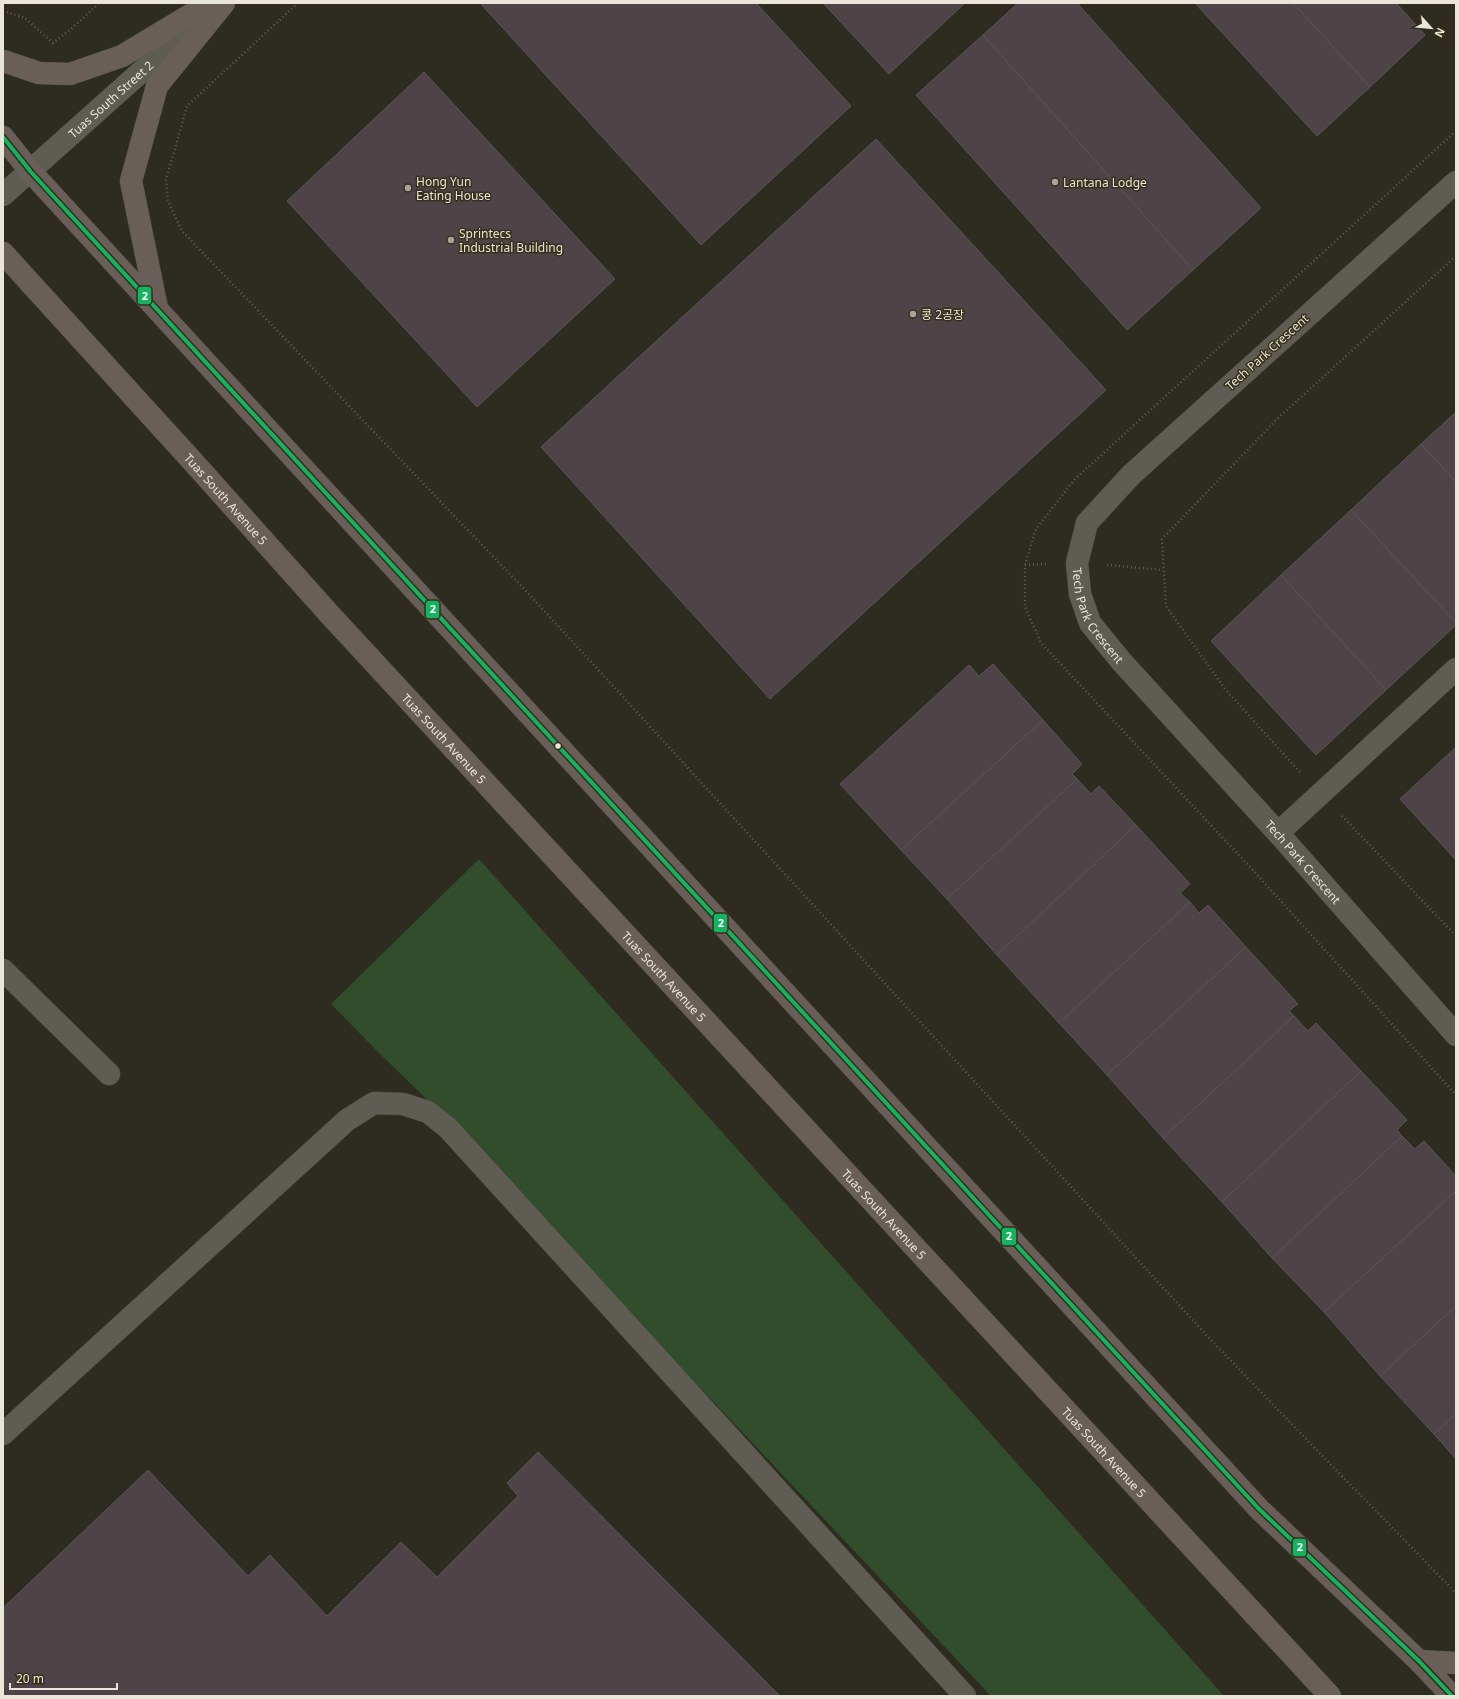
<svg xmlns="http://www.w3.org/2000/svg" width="1459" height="1699" font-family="'Noto Sans','Noto Sans KR',sans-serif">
<rect width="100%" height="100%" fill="#2e2c20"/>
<polygon fill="#314d2b" points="479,859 1224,1696 991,1696 445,1117 378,1052 331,1004"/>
<g fill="#4e4448" stroke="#595554">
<polygon points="480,3 756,3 851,106 701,245"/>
<polygon points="823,3 965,3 889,74"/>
<polygon points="1018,3 1077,3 1261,208 1193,270 983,35"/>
<polygon points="1195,3 1293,3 1370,87 1317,136"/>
<polygon points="1293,3 1396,3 1425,35 1370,87"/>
<polygon points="983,35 1193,270 1127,330 916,95"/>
<polygon points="424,72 615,279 477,407 287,201"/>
<polygon points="876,139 1106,390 770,699 541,447"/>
<polygon points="1456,412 1456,482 1421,444"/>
<polygon points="1421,444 1456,482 1456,623 1351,510"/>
<polygon points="1351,510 1456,623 1456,625 1386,690 1281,575"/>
<polygon points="1281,575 1386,690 1316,755 1211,641"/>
<polygon points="993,664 1043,720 901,850 840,784 969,665 979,676"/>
<polygon points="1043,720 1082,764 1072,774 1077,779 947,899 901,850"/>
<polygon points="1456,747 1456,860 1400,799"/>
<polygon points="1077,779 1091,794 1099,786 1136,825 997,955 947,899"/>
<polygon points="1136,825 1190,884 1180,893 1190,902 1059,1023 997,955"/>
<polygon points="1190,902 1199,913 1208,905 1246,947 1107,1075 1059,1023"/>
<polygon points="1246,947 1298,1004 1289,1011 1294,1016 1163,1138 1107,1075"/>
<polygon points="1294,1016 1308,1031 1316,1023 1361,1071 1222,1202 1163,1138"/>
<polygon points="1361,1071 1407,1120 1397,1130 1402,1136 1272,1258 1222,1202"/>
<polygon points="1402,1136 1415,1149 1424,1141 1456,1176 1456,1191 1324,1312 1272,1258"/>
<polygon points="1456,1191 1456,1306 1380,1376 1324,1312"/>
<polygon points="1456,1306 1456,1414 1434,1434 1380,1376"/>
<polygon points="1456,1414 1456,1459 1434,1434"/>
<polygon points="538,1452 780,1696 3,1696 3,1608 148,1470 248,1576 270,1555 327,1616 401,1542 437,1577 518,1496 507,1483"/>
</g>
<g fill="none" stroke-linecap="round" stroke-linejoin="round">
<g stroke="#4c4a40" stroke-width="23">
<g id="minor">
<path id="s1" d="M1456,182L1131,475L1087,523L1077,563L1080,594L1090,623L1121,661L1278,833L1456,1035"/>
<path id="s2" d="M3,195L208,12"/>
<polyline points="1278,833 1456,669"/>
<polyline points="3,970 109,1074"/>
<polyline points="3,1434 347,1120 374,1103 403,1104 428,1112 448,1128 965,1696"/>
</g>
</g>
<g stroke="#4c4a40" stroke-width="23">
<g id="major">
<polyline points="3,61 39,73 70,74 122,56 210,3"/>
<polyline points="3,137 31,172 1259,1509 1419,1661 1452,1696"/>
<path id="s3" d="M3,253L195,464L332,617L1330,1696"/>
<polyline points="157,308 131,181 157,86 224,3"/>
<polyline points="1419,1661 1456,1663"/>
</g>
</g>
<g stroke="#5e5c53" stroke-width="2.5" stroke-dasharray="1 3" stroke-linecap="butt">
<polyline points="298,3 187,106 166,180 168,201 182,231 527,592 1211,1340 1335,1469 1456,1593"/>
<polyline points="3,11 25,18 53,43 70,30 99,3"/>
<polyline points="1456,131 1075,479 1036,529 1025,565 1025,607 1041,643 1250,867 1456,1095"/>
<polyline points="1025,565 1047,564"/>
<polyline points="1107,565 1163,570"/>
<polyline points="1300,772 1225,689 1166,606 1162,539 1278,418 1456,256"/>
<polyline points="1342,816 1456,936"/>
</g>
<use href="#minor" stroke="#5e5c53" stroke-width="22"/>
<use href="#major" stroke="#6a5f58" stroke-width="22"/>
<g stroke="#34301a" stroke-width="7">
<polyline id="bus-1" points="3,137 31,172 1259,1509 1419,1661 1452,1696"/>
</g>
<use href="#bus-1" stroke="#13b361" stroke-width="4"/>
</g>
<g fill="#a8a598" stroke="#34301a" stroke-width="1.5">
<circle cx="1055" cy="182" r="4"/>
<circle cx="408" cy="188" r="4"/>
<circle cx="451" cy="240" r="4"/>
<circle cx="913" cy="314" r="4"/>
</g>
<circle fill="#e9e6d9" stroke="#34301a" stroke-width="1.5" cx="558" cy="746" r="3.5"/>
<g text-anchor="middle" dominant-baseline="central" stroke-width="3" stroke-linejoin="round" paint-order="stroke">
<g font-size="12" fill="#e9e6d9" stroke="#34301a">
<text stroke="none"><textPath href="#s2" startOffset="144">Tuas South Street 2</textPath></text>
<text transform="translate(1267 352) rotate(-42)">Tech Park Crescent</text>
<text stroke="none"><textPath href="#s3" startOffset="332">Tuas South Avenue 5</textPath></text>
<text stroke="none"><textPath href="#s1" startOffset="602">Tech Park Crescent</textPath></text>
<text stroke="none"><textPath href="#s3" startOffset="656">Tuas South Avenue 5</textPath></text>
<text stroke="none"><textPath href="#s1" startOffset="926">Tech Park Crescent</textPath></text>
<text stroke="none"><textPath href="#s3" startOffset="980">Tuas South Avenue 5</textPath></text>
<text stroke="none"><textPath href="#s3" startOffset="1304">Tuas South Avenue 5</textPath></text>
<text stroke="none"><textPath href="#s3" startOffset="1628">Tuas South Avenue 5</textPath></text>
</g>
<g font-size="12" fill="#e9e6d9" stroke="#34301a" text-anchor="start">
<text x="416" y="181">Hong Yun<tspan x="416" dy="14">Eating House</tspan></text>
<text x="1063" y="182">Lantana Lodge</text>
<text x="459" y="233">Sprintecs<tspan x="459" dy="14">Industrial Building</tspan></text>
<text x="921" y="314">콩 2공장</text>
</g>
</g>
<g stroke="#34301a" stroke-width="1.5">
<rect x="137" y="286" width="15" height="19" rx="4" fill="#13b361"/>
<rect x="425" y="600" width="15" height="19" rx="4" fill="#13b361"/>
<rect x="713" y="913" width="15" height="20" rx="4" fill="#13b361"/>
<rect x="1001" y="1227" width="16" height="19" rx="4" fill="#13b361"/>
<rect x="1292" y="1538" width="15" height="19" rx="4" fill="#13b361"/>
</g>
<g font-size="11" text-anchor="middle" font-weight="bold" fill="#fff">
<text x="145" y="300">2</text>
<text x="433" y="613">2</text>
<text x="721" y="927">2</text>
<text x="1009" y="1240">2</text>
<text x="1300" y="1551">2</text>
</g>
<rect width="1459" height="1699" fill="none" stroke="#e9e6d9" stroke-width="8"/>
<g transform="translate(1431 28) rotate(117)" stroke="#34301a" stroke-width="3" paint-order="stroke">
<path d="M0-3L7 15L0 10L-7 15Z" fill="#e9e6d9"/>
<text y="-6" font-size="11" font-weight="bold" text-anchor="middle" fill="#e9e6d9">N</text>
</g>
<path d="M10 1683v6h107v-6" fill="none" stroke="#e9e6d9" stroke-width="2"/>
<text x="16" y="1683" font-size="12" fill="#e9e6d9" stroke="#34301a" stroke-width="3" paint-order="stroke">20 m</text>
</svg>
